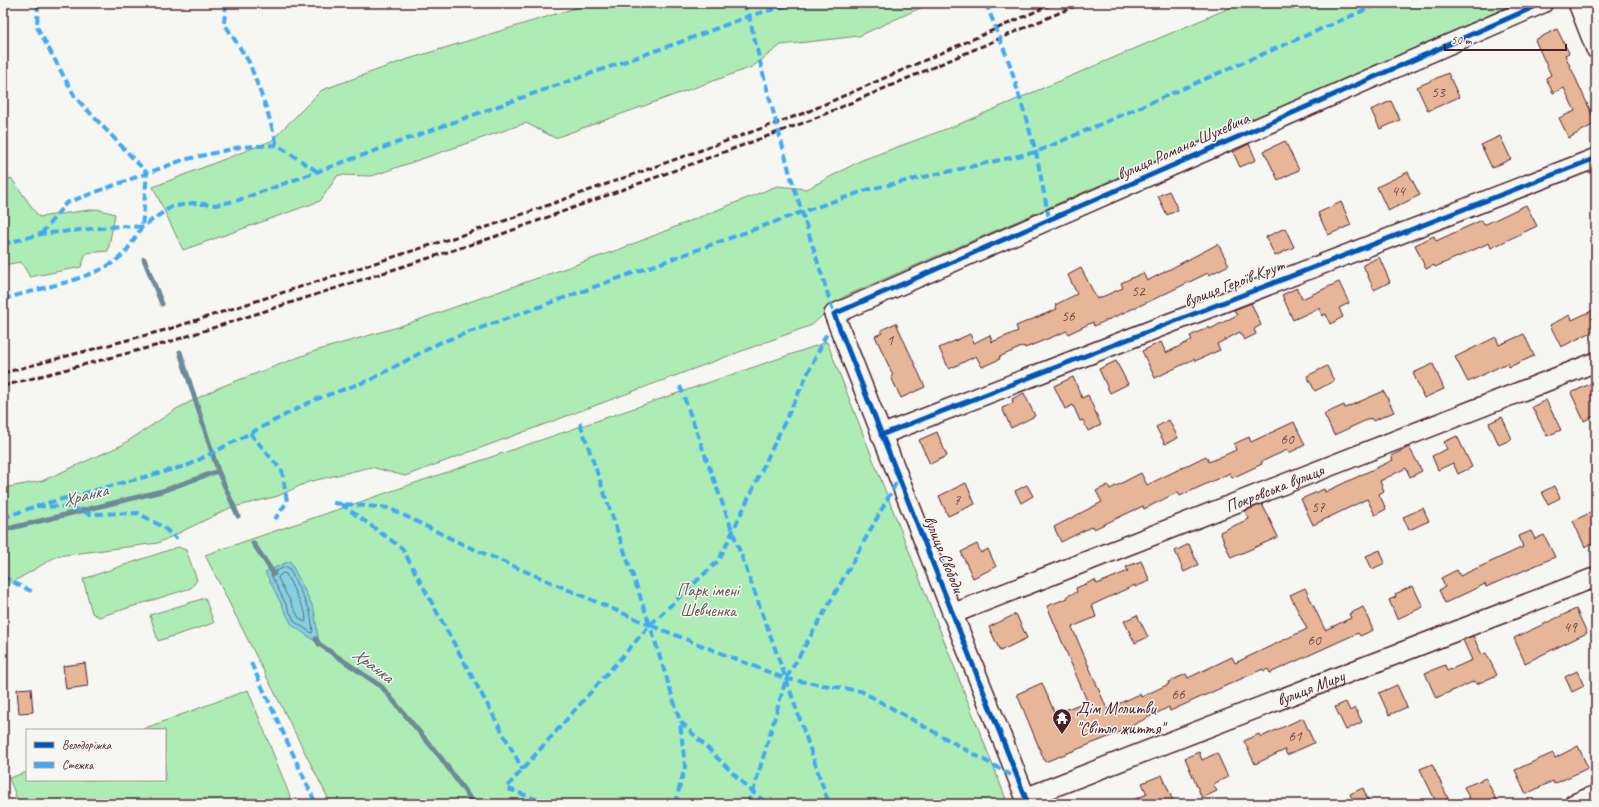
<svg xmlns="http://www.w3.org/2000/svg" width="1599" height="807" font-family="Caveat,sans-serif">
<rect width="100%" height="100%" fill="#f6f6f2"/>
<filter id="ink" filterUnits="userSpaceOnUse"><feTurbulence type="fractalNoise" baseFrequency=".025" numOctaves="2"/><feDisplacementMap in="SourceGraphic" scale="8" xChannelSelector="R" yChannelSelector="G"/><feConvolveMatrix kernelMatrix="1 2 1 2 8 2 1 2 1" color-interpolation-filters="sRGB"/></filter>
<g filter="url(#ink)">
<g fill="#adedb5" stroke="#7c8670">
<polygon points="592,3 931,3 859,36 781,45 752,67 555,138 526,123 372,176 338,175 320,201 183,250 153,187 271,141 322,90 405,60"/>
<polygon points="1241,3 1518,3 843,297 812,325 405,476 371,467 308,482 278,496 230,508 158,543 57,556 3,588 3,488 42,481 122,445 178,408 218,388 315,351 398,327 623,248 777,186 807,189 862,160 957,125"/>
<polygon points="11,178 39,217 97,209 115,214 108,251 86,253 81,267 30,277 21,262 3,265 3,182"/>
<polygon points="827,342 1008,804 331,804 205,555"/>
<polygon points="178,547 186,550 197,580 191,588 99,617 92,613 83,579"/>
<polygon points="205,598 214,623 158,641 150,615"/>
<polygon points="248,690 293,804 19,804 9,778 27,772 27,780 165,780 165,730 140,730"/>
</g>
<polygon fill="#84d1e3" stroke="#6d8a99" points="290,561 314,609 319,644 292,625 265,572"/>
<g fill="none" stroke-linecap="round" stroke-linejoin="round">
<g stroke="#616675" stroke-width="1">
<polygon points="286,567 289,568 310,611 313,631 312,633 295,622 271,575 272,573"/>
<polygon points="284,573 286,574 305,612 306,620 305,622 299,618 278,578 279,576"/>
</g>
<g stroke="#6d8a99" stroke-width="5">
<polyline points="144,259 162,304"/>
<polyline points="180,352 218,471 238,516"/>
<polyline points="3,530 162,491 218,471"/>
<polyline points="253,543 274,574"/>
<polyline points="316,639 319,644 382,687 441,758 474,804"/>
</g>
</g>
<g fill="#e7b698" stroke="#4a1f2b">
<polygon points="1557,29 1569,53 1565,55 1596,123 1569,138 1559,118 1575,111 1564,88 1553,93 1546,78 1551,75 1535,40"/>
<polygon points="1448,73 1459,97 1428,111 1417,87"/>
<polygon points="1391,101 1400,120 1380,129 1371,110"/>
<polygon points="1500,136 1511,159 1492,168 1481,145"/>
<polygon points="1285,141 1299,170 1278,180 1264,151"/>
<polygon points="1249,144 1256,160 1240,167 1233,152"/>
<polygon points="1408,172 1420,195 1388,211 1377,187"/>
<polygon points="1169,191 1178,210 1167,215 1158,196"/>
<polygon points="1341,202 1351,225 1328,235 1318,213"/>
<polygon points="1526,205 1537,226 1491,248 1489,243 1435,267 1434,265 1426,269 1415,245 1434,236 1436,241 1482,220 1484,225"/>
<polygon points="1285,228 1294,247 1275,256 1266,237"/>
<polygon points="1218,244 1229,265 1209,275 1208,273 1150,301 1094,326 1093,322 1068,334 1067,331 1025,348 1024,346 999,357 1000,359 982,367 976,356 949,369 939,348 970,334 974,343 990,335 992,342 1018,331 1016,326 1057,309 1055,305 1077,294 1068,275 1081,268 1097,299 1123,288 1121,283 1143,273 1147,281"/>
<polygon points="1379,257 1390,282 1374,290 1363,265"/>
<polygon points="1339,282 1349,303 1339,308 1343,317 1330,324 1326,314 1322,316 1319,308 1293,320 1282,295 1297,288 1302,299"/>
<polygon points="1251,303 1261,325 1254,329 1256,334 1244,340 1240,332 1217,344 1220,350 1195,361 1194,359 1155,378 1142,351 1161,342 1166,353 1192,340 1190,336 1209,327 1210,329 1237,315 1234,310"/>
<polygon points="1596,309 1596,330 1561,347 1550,325 1570,315 1572,320"/>
<polygon points="896,323 925,387 901,398 891,377 893,375 875,336 882,333 881,330"/>
<polygon points="1524,334 1534,356 1509,367 1507,363 1468,382 1455,357 1496,337 1499,345"/>
<polygon points="1116,361 1128,384 1110,393 1099,369"/>
<polygon points="1433,364 1444,389 1424,398 1413,373"/>
<polygon points="1327,366 1334,381 1315,391 1307,376"/>
<polygon points="1073,377 1082,398 1088,395 1101,425 1088,431 1083,420 1080,421 1073,405 1065,409 1054,386"/>
<polygon points="1596,381 1596,415 1584,421 1571,393"/>
<polygon points="1384,391 1394,412 1373,421 1371,418 1334,435 1324,414 1344,405 1345,408"/>
<polygon points="1024,393 1035,416 1011,428 1002,408 1013,403 1012,399"/>
<polygon points="1546,400 1561,430 1547,436 1532,407"/>
<polygon points="1502,417 1512,439 1499,445 1489,423"/>
<polygon points="1169,420 1178,438 1165,444 1156,427"/>
<polygon points="1294,422 1305,445 1289,453 1287,450 1261,462 1262,464 1232,478 1230,473 1180,496 1178,492 1144,509 1143,506 1094,529 1093,526 1061,542 1054,527 1102,502 1096,491 1108,485 1110,489 1141,473 1147,485 1206,456 1209,462 1236,450 1234,444 1249,437 1251,442"/>
<polygon points="937,432 947,456 930,464 919,440"/>
<polygon points="1457,436 1472,467 1458,474 1453,463 1438,470 1432,456 1447,449 1444,442"/>
<polygon points="1409,447 1422,471 1410,477 1406,468 1380,481 1384,491 1379,494 1386,509 1375,515 1367,499 1313,525 1301,499 1324,489 1325,492 1393,460 1391,456"/>
<polygon points="966,483 975,504 948,516 939,496"/>
<polygon points="1027,485 1033,496 1021,503 1015,491"/>
<polygon points="1554,486 1560,498 1548,504 1542,492"/>
<polygon points="1262,504 1278,537 1231,558 1220,532 1249,519 1245,511"/>
<polygon points="1423,508 1429,521 1409,530 1403,517"/>
<polygon points="1596,510 1596,541 1585,547 1573,521"/>
<polygon points="1531,531 1535,539 1544,535 1555,557 1486,587 1485,584 1445,603 1439,590 1445,587 1441,578 1457,570 1460,576 1523,547 1519,536"/>
<polygon points="977,544 981,553 988,549 996,567 973,578 961,552"/>
<polygon points="1189,544 1198,565 1184,572 1175,551"/>
<polygon points="1380,550 1385,563 1372,569 1366,556"/>
<polygon points="1141,561 1150,581 1135,587 1135,585 1092,605 1096,617 1072,627 1107,709 1140,694 1141,697 1169,684 1168,682 1186,674 1188,678 1232,657 1235,663 1307,629 1290,595 1305,588 1325,630 1351,618 1349,614 1363,607 1373,630 1360,636 1358,633 1270,673 1268,669 1264,671 1263,669 1170,711 1169,707 1111,736 1045,762 1017,694 1042,683 1055,714 1087,701 1047,606 1068,598 1067,596 1077,592 1076,588 1095,580 1097,584 1128,571 1126,567"/>
<polygon points="1413,586 1423,607 1397,619 1389,600 1396,597 1395,594"/>
<polygon points="1576,609 1587,633 1525,663 1514,638"/>
<polygon points="1016,614 1027,638 1000,651 989,627"/>
<polygon points="1137,615 1148,637 1135,643 1124,621"/>
<polygon points="1473,636 1482,655 1486,653 1497,675 1477,684 1475,681 1436,698 1425,673 1445,665 1447,671 1472,660 1463,640"/>
<polygon points="85,663 88,686 66,689 63,666"/>
<polygon points="1577,671 1584,686 1572,692 1565,677"/>
<polygon points="1397,685 1407,707 1389,715 1379,693"/>
<polygon points="31,688 33,712 19,713 17,689"/>
<polygon points="1346,702 1350,711 1355,708 1362,722 1346,730 1335,707"/>
<polygon points="1303,718 1314,743 1287,755 1285,750 1255,764 1244,741 1259,734 1261,737"/>
<polygon points="1578,746 1588,768 1554,784 1553,781 1526,794 1515,770 1553,753 1555,758"/>
<polygon points="1199,752 1202,760 1217,753 1228,777 1213,784 1217,791 1202,798 1185,758"/>
<polygon points="1432,764 1448,798 1437,804 1420,769"/>
<polygon points="1162,775 1173,801 1166,804 1124,804 1147,794 1142,783"/>
<polygon points="1486,778 1498,804 1472,804 1464,787"/>
<polygon points="1363,788 1368,800 1360,804 1355,804 1350,794"/>
</g>
<g fill="none" stroke-linecap="round" stroke-linejoin="round">
<g stroke="#4a1f2b" stroke-width="22">
<g id="minor">
<polyline points="1578,3 1596,49"/>
<polyline points="881,435 1596,158"/>
<path id="s1" d="M952,614L1596,362"/>
<path id="s2" d="M1025,798L1596,577"/>
<polyline points="1028,804 834,314 1543,3"/>
<polyline points="1574,804 1596,795"/>
</g>
</g>
<use href="#minor" stroke="#f6f6f2" stroke-width="19"/>
<g stroke="#4a1f2b" stroke-width="3" stroke-dasharray="6 3" stroke-linecap="butt">
<polyline points="3,373 169,329 490,226 807,112 1055,3"/>
<polyline points="3,386 166,343 494,237 811,120 1082,3"/>
</g>
<g stroke="#3fa9f5" stroke-width="4" stroke-dasharray="8 4" stroke-linecap="butt">
<polyline points="38,3 37,27 75,97 147,173 142,227"/>
<polyline points="226,3 224,23 249,62 267,110 277,145"/>
<polyline points="743,3 749,16 762,70 790,174 834,314"/>
<polyline points="986,3 1010,65 1036,152 1049,219"/>
<polyline points="41,234 66,203 183,160 240,147 277,145 318,172"/>
<polyline points="3,244 41,234 119,226 142,227"/>
<polyline points="3,299 71,281 98,271 113,263 125,253 142,227 171,207 193,203 216,205 239,200 501,105 686,40 749,16 797,3"/>
<polyline points="680,386 786,679 829,804"/>
<polyline points="580,423 650,625 786,679 861,691 1018,779"/>
<polyline points="250,433 282,471 287,502 275,519"/>
<polyline points="333,503 389,508 462,544 650,625 680,721 750,790 768,804"/>
<polyline points="341,504 402,548 523,770"/>
<polyline points="36,506 189,465 314,400 370,380 439,343 802,212 870,189 1036,152 1381,3"/>
<polyline points="3,518 36,506 70,507 90,514 138,513 163,527 177,539"/>
<polyline points="3,577 33,592"/>
<polyline points="251,663 316,804"/>
<polyline points="549,804 506,788 650,625 719,560 828,331"/>
<polyline points="675,804 685,767 680,721"/>
<polyline points="747,804 753,792 786,679 850,567 899,478"/>
<polyline points="1010,804 1025,798"/>
</g>
<g stroke="#f6f6f2" stroke-width="8">
<g id="cycleway">
<polyline points="881,435 1596,158"/>
<polyline points="1028,804 834,314 1543,3"/>
</g>
</g>
<use href="#cycleway" stroke="#0057b8" stroke-width="5"/>
</g>
</g>
<defs>
<g id="temple-pin" transform="scale(1)"><path d="M0 17L-7.5 6A9.5 9.5 0 1 1 7.5 6Z" fill="#4a1f2b" stroke="#f6f6f2"/><path d="M0-6L5-2H3V0L6.5 2.5H4V6H1.5V3h-3V6H-4V2.5H-6.5L-3 0V-2H-5Z" fill="#fff"/></g>
</defs>
<g fill-rule="evenodd">
<use href="#temple-pin" x="1062" y="718"/>
</g>
<g text-anchor="middle" dominant-baseline="central" stroke-width="3" stroke-linejoin="round" paint-order="stroke">
<g font-size="15" fill="#714546">
<text x="1438" y="92">53</text>
<text x="1398" y="191">44</text>
<text x="1138" y="291">52</text>
<text x="1068" y="316">56</text>
<text x="890" y="340">1</text>
<text x="1287" y="439">60</text>
<text x="957" y="500">7</text>
<text x="1318" y="507">57</text>
<text x="1570" y="627">49</text>
<text x="1314" y="640">60</text>
<text x="1178" y="694">66</text>
<text x="1295" y="736">61</text>
</g>
<g font-size="17" fill="#4a1f2b" stroke="#f6f6f2">
<text transform="translate(1183 146) rotate(-24)">вулиця Романа Шухевича</text>
<text transform="translate(1234 283) rotate(-21)">вулиця Героїв Крут</text>
<text stroke="none"><textPath href="#s1" startOffset="346">Покровська вулиця</textPath></text>
<text transform="translate(944 554) rotate(68)">вулиця Свободи</text>
<text stroke="none"><textPath href="#s2" startOffset="306">вулиця Миру</textPath></text>
</g>
<g font-size="17" fill="#63524e" stroke="#f6f6f2">
<text x="708" y="590">Парк імені<tspan x="708" dy="20">Шевченка</tspan></text>
</g>
<g font-size="17" fill="#4a1f2b" stroke="#f6f6f2" text-anchor="start">
<text x="1076" y="708">Дім Молитви<tspan x="1076" dy="20">"Світло життя"</tspan></text>
</g>
<g font-size="18" font-style="italic" fill="#5b5462" stroke="#f6f6f2">
<text transform="translate(85 495) rotate(-14)">Хранка</text>
<text transform="translate(373 665) rotate(37)">Хранка</text>
</g>
</g>
<rect width="1599" height="807" fill="none" stroke="#f6f6f2" stroke-width="16"/>
<rect x="8" y="8" width="1583" height="791" fill="none" stroke="#4a1f2b" stroke-width="1.5" filter="url(#ink)"/>
<rect x="26" y="729" width="140" height="52" fill="#f6f6f2" stroke="#b1a0a2"/>
<rect x="34" y="742" width="20" height="6" fill="#0057b8" stroke="#b1a0a2"/>
<text x="62" y="749" font-size="12" fill="#4a1f2b">Велодоріжка</text>
<rect x="34" y="762" width="20" height="6" fill="#3fa9f5" stroke="#b1a0a2"/>
<text x="62" y="769" font-size="12" fill="#4a1f2b">Стежка</text>
<path d="M1445 44v6h121v-6" fill="none" stroke="#4a1f2b" stroke-width="2"/>
<text x="1451" y="44" font-size="12" fill="#4a1f2b" stroke="#f6f6f2" stroke-width="3" paint-order="stroke">50 m</text>
</svg>
